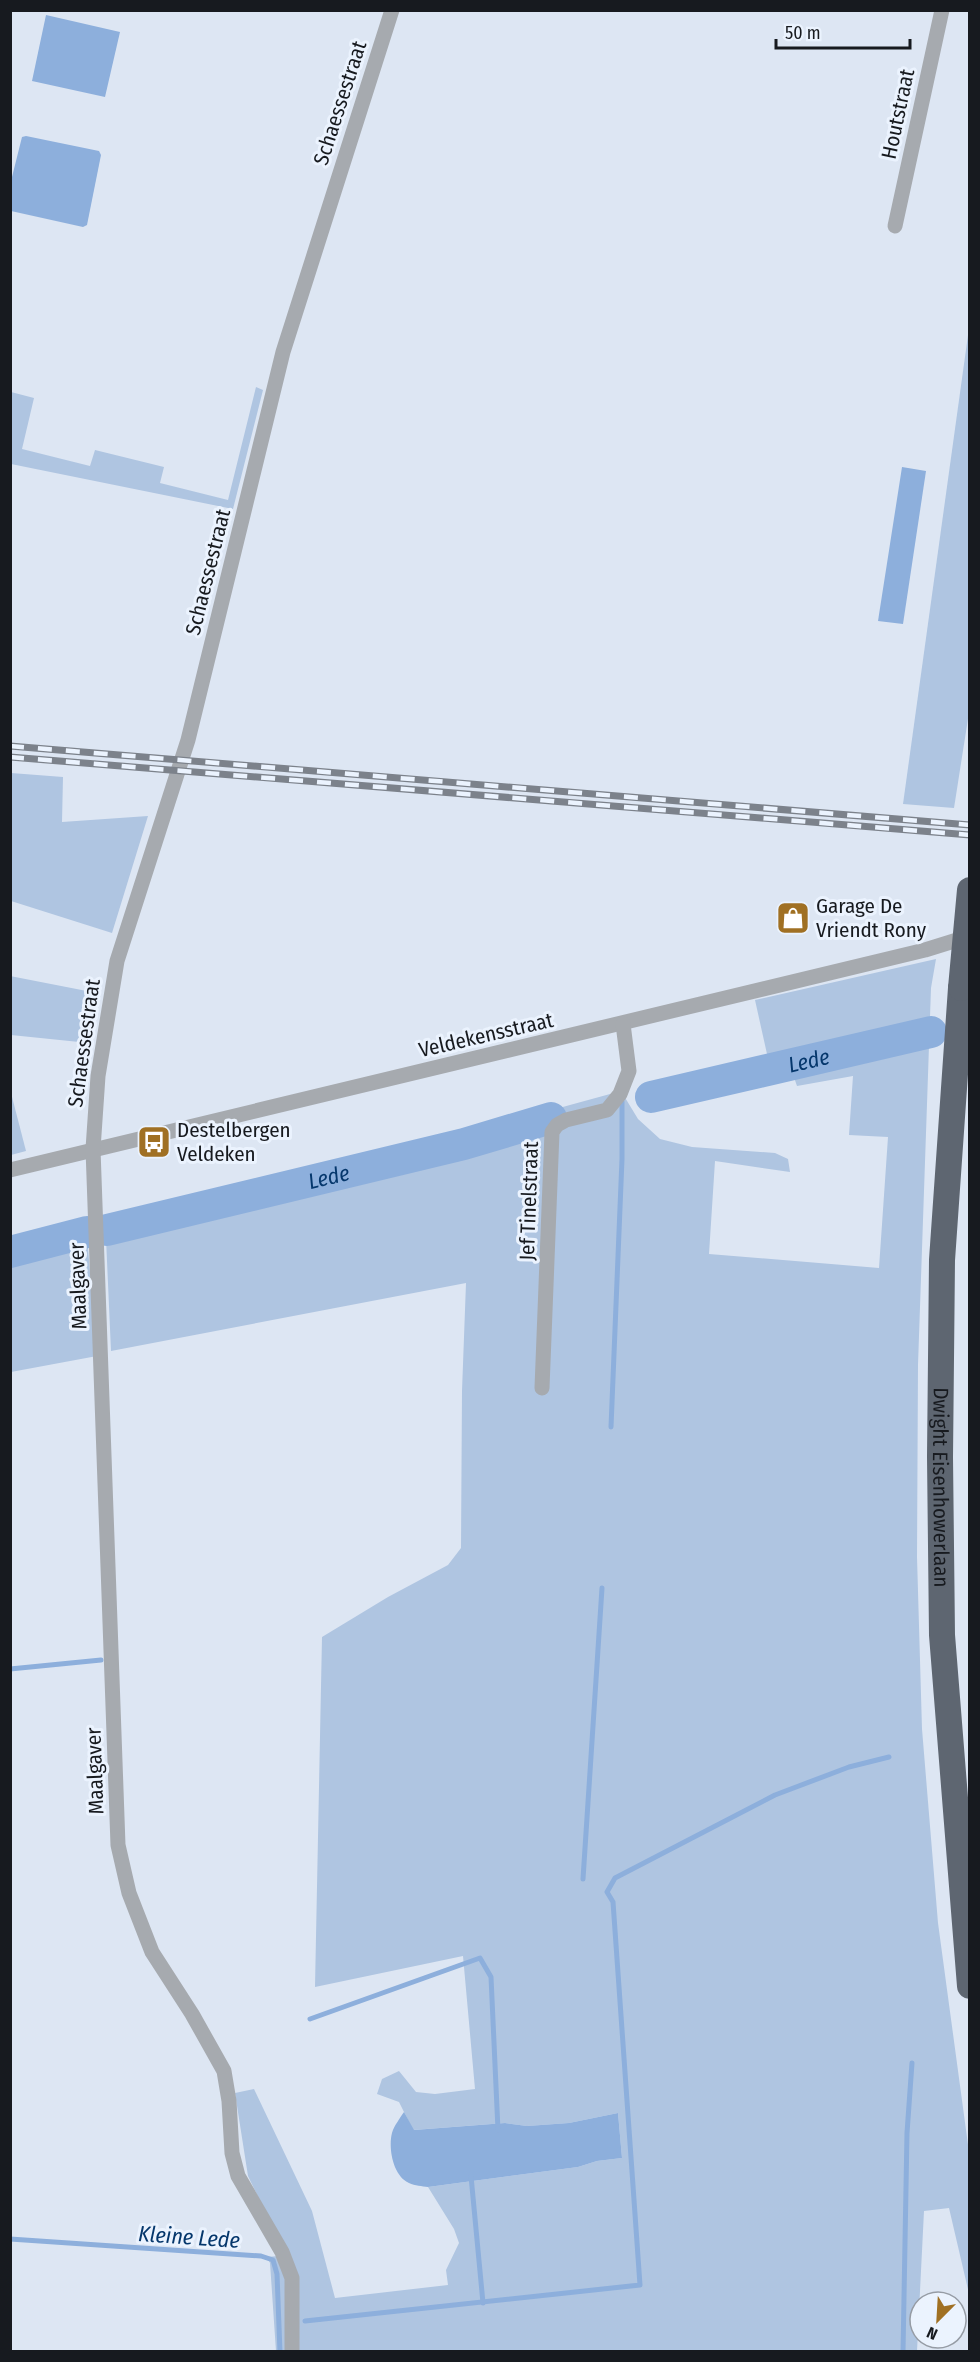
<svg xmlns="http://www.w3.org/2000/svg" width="980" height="2362" font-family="'Fira Sans Condensed',sans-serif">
<rect width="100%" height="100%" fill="#dde6f3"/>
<g fill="#afc5e1">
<polygon points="969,328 970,706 954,808 903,804"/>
<polygon points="256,387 263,390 233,509 11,464 11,392 34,398 22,449 90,466 95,450 164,467 160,483 228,500"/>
<polygon points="11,773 63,777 62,822 148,816 112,933 11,901"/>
<polygon points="936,959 931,988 918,1365 917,1557 922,1729 938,1923 969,2152 970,2298 949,2208 924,2211 917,2351 276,2351 270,2263 267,2257 290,2255 263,2207 248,2176 235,2093 254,2089 312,2211 335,2298 448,2285 446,2270 459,2243 454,2229 428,2187 578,2167 597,2161 622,2158 618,2113 569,2123 527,2126 505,2123 413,2130 399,2102 377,2094 382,2079 399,2071 416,2092 435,2094 475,2089 463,1956 315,1987 322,1637 388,1597 448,1565 461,1548 462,1391 466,1283 111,1351 105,1216 472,1132 621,1091 638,1119 660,1139 692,1147 775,1153 788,1159 790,1172 715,1161 709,1254 879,1268 888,1137 849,1135 853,1076 797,1086 788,1060 769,1063 755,1000"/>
<polygon points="10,976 97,993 89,1043 11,1035"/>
<polygon points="11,1093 26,1151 11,1155 10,1155"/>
<polygon points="86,1225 97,1356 11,1372 10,1244"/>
</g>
<g fill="#8dafdc">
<polygon points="46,15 120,32 105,97 32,81"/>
<polygon points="26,136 99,151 101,155 87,225 83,227 11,211 11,181 22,137"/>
<polygon points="902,467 926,471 903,624 878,621"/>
<path d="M404,2112L414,2130L505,2123L527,2126L569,2123L618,2113L622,2158L597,2161L578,2167L428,2187C422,2186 415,2186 409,2183C393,2176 388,2148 392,2133C394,2126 400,2118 404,2112Z"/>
</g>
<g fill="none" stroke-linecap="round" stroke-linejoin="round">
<g stroke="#8dafdc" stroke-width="5">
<polyline points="611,1427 622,1159 622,1102"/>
<polyline points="10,1669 101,1660"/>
<polyline points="583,1879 602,1588"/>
<polyline points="310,2019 480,1958 491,1977 498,2130"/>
<polyline points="471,2176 483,2303"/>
<polyline points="10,2239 261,2256 273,2260 277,2274 280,2352"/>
<polyline points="305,2321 640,2285 613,1902 607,1892 615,1878 775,1795 849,1767 889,1757"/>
<polyline points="903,2352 907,2133 912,2063"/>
</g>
<g stroke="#8dafdc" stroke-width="32">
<path id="s1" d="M651,1097L931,1032"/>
<path id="s2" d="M107,1230L464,1144L551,1118"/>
<polyline points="10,1252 87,1232"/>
</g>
<g stroke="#a6aaaf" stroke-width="15">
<polyline points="895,226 942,10"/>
<polyline points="10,1170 925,950 970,936"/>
<polyline points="542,1388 552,1132 557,1125 566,1120 607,1110 620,1094 629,1071 623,1024"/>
<polyline points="292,2352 292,2278 282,2252 238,2176 232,2153 229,2101 224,2071 192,2014 152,1952 129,1893 118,1845 93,1149 98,1076 117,961 188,740 283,352 392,10"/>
</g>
<path stroke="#5e6671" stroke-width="26" id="s3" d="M961,988L942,1260L940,1457L942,1635L970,1986"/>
<g stroke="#7c828b" stroke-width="7">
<g id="rail">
<polyline points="10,746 970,825"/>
<polyline points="10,757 970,835"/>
</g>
</g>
<use href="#rail" stroke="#ebf3fe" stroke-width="4.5" stroke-dasharray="14" stroke-linecap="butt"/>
<polyline stroke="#5e6671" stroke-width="26" points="961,988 970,890"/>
</g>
<defs>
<g id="shop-square" transform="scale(1.725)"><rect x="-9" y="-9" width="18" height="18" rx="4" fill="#a07023" stroke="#ebf3fe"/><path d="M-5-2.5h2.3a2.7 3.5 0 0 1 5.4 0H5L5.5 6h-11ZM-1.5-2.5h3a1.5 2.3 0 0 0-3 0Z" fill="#fff"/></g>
<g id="bus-square" transform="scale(1.725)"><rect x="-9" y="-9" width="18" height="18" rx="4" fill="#a07023" stroke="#ebf3fe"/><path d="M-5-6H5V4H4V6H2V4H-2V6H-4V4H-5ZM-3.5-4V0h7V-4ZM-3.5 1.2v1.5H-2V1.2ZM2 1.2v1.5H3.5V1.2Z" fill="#fff"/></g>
</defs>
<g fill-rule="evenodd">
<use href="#shop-square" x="793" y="918"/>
<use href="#bus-square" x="154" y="1142"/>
</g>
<g text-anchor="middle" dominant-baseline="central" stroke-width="6" stroke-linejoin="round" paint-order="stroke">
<g font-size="21" fill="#171a1f" stroke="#ebf3fe">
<text transform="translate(340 103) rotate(-72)">Schaessestraat</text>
<text transform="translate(898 114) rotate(-78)">Houtstraat</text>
<text transform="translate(208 572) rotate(-76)">Schaessestraat</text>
<text transform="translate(486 1035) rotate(-13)">Veldekensstraat</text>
<text transform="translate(84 1043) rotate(-82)">Schaessestraat</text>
<text transform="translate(529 1201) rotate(-88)">Jef Tinelstraat</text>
<text transform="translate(78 1286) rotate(-92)">Maalgaver</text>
<text stroke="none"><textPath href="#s3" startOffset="500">Dwight Eisenhowerlaan</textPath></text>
<text transform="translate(95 1771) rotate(-92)">Maalgaver</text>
</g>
<g font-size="21" fill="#171a1f" stroke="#ebf3fe" text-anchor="start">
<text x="816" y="906">Garage De<tspan x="816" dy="24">Vriendt Rony</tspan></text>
<text x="177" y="1130">Destelbergen<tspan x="177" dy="24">Veldeken</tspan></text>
</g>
<g font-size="22" font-style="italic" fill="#05376c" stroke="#ebf3fe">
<text stroke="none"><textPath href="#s1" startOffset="162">Lede</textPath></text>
<text stroke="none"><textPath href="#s2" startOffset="228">Lede</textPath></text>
<text transform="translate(189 2237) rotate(4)">Kleine Lede</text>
</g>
</g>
<rect width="980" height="2362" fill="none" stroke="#171a1f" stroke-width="24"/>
<g transform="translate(938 2320) rotate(204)"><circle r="28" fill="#ebf3fe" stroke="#969ca5" stroke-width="1.5"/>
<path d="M0-4.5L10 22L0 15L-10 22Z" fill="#a07023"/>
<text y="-9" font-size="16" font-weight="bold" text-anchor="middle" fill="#171a1f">N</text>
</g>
<path d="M776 39v9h134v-9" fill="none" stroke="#171a1f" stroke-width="3"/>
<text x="785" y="39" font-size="18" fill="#171a1f" stroke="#ebf3fe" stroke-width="4.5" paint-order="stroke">50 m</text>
</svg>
